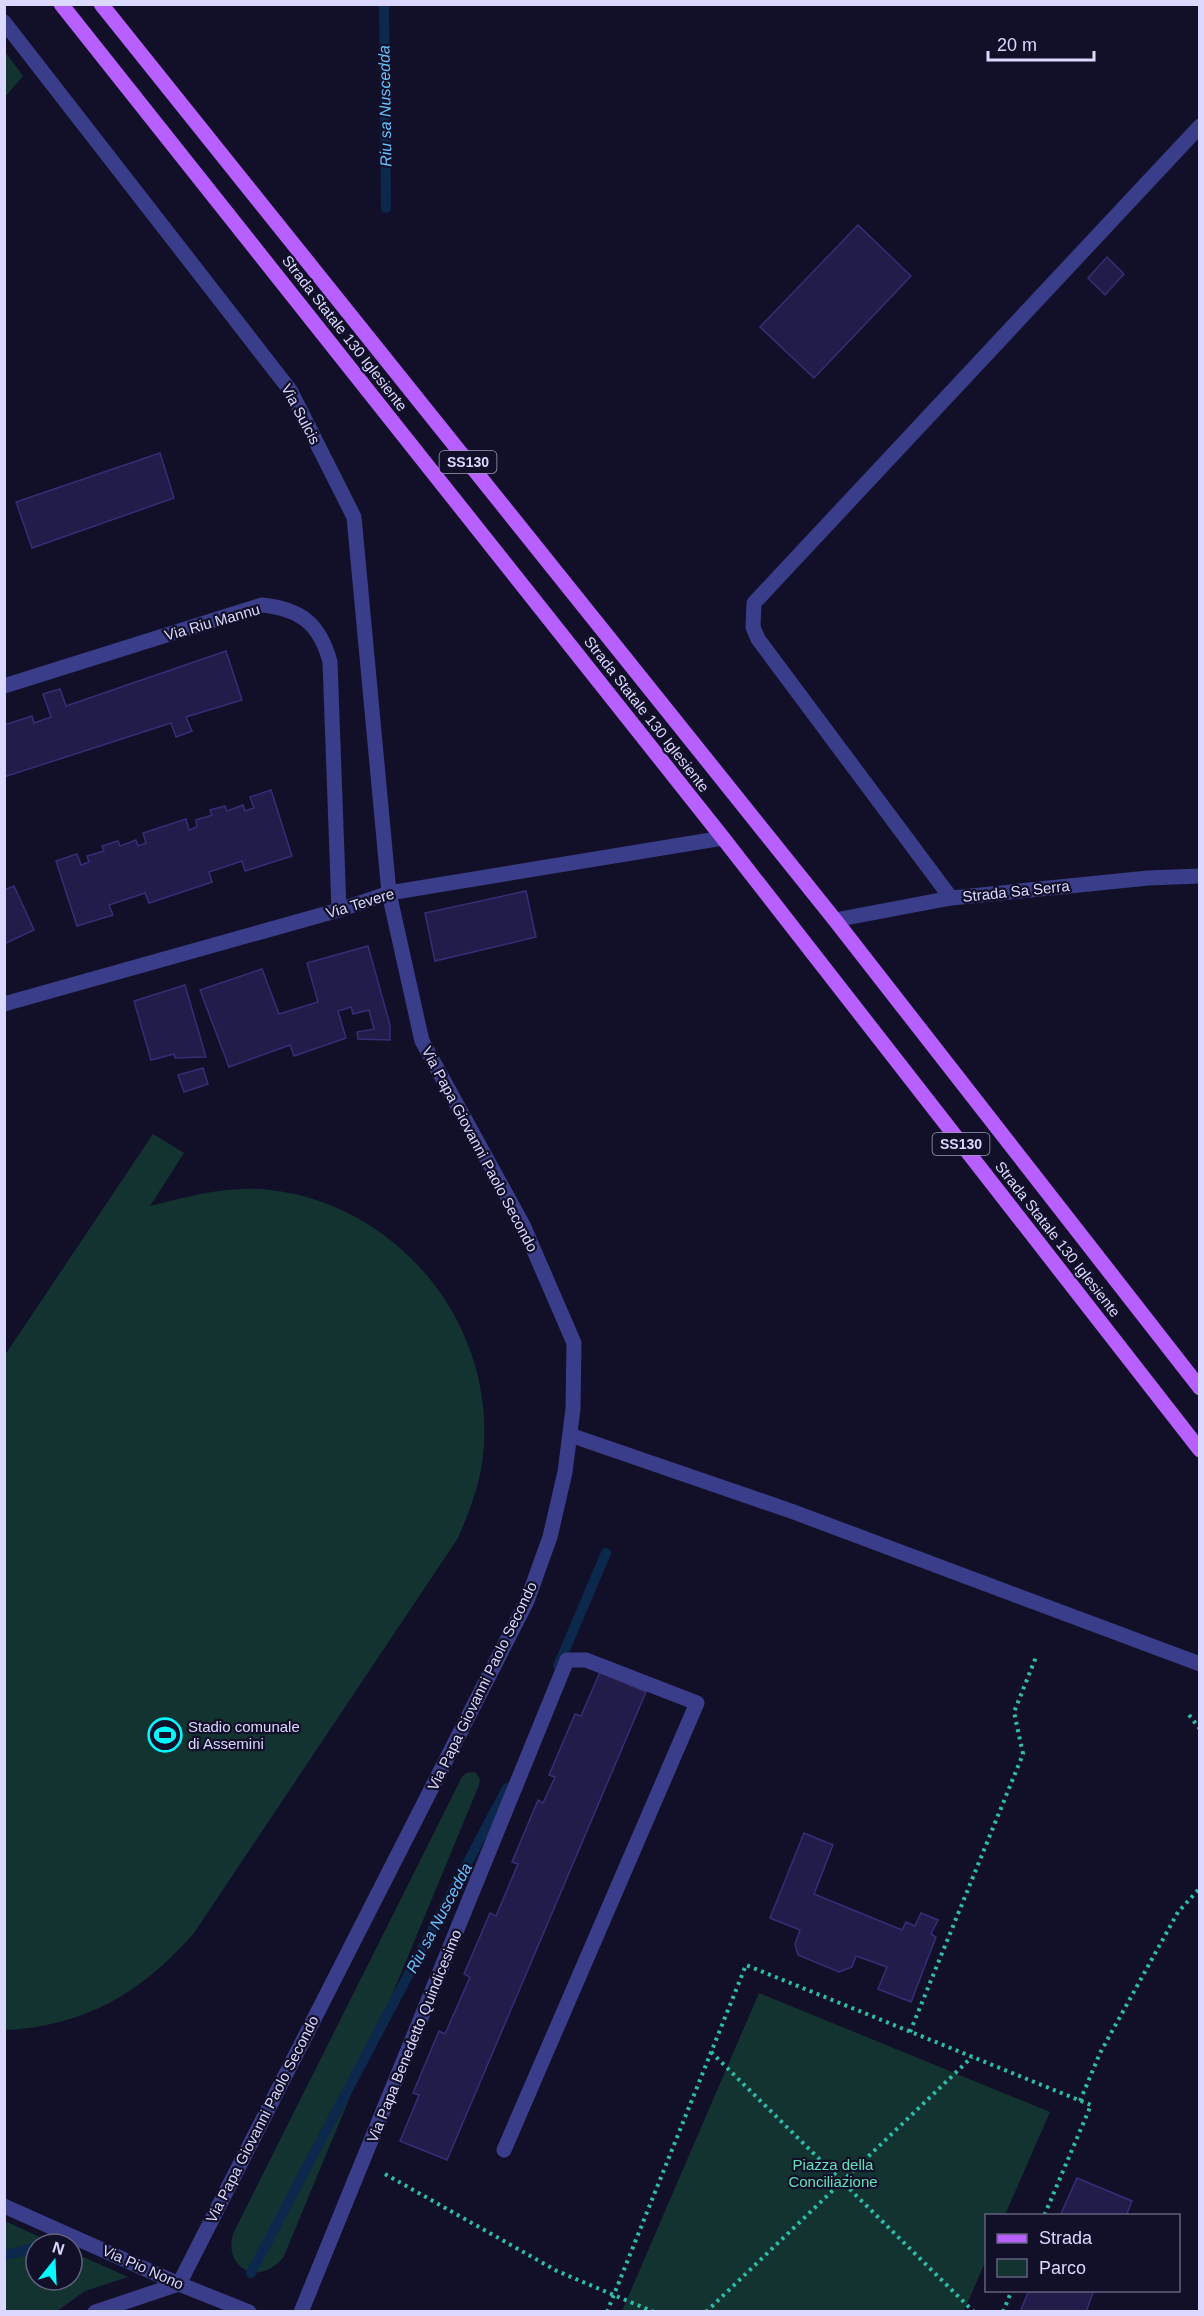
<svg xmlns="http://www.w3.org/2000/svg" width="1204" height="2316" font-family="Arial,sans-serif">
<rect width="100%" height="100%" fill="#121029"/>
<g fill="#133330">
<polygon points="5,52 23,76 5,97"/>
<path d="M153,1134L184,1153L150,1206C190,1196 229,1185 271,1190C403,1206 501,1331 482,1464C478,1490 468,1514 458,1538L194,1933C141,1993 86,2026 5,2030V1355Z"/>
<path d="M475,1772L480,1779L479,1785L284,2256C262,2287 223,2270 233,2234L462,1777L466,1773Z"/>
<polygon points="759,1993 1050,2112 1005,2215 986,2216 986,2260 964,2311 622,2311"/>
<polygon points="5,2221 55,2244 36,2244 36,2280 72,2280 72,2252 128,2277 85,2291 57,2311 5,2311"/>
</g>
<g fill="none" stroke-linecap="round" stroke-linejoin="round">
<g stroke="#0c284c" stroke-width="10">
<polyline points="384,4 386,208"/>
<polyline points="558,1666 606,1553"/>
<polyline points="4,2256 32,2248"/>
<polyline points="251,2273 507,1788"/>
</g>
</g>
<g fill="#221c4b" stroke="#372d77" stroke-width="1.5">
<polygon points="858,225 911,276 814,378 760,327"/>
<polygon points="1107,257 1124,274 1105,295 1088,278"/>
<polygon points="160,453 174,498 32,548 16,502"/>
<polygon points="226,651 242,700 186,717 192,731 176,737 171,723 4,777 4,725 32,716 34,723 51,717 43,694 60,689 66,706"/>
<polygon points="271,790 292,856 245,871 242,861 209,872 212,882 149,903 145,893 109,905 113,915 77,926 56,861 77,854 81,865 89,862 87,856 104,851 102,846 118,841 120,846 136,840 138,846 146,843 143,833 186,819 189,830 197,827 196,820 212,815 210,810 225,806 227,811 243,805 245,811 254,808 250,797"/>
<polygon points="14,886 34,930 4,944 4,890"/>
<polygon points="526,891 536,937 435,961 425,913"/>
<polygon points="368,946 390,1025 390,1040 358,1039 357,1032 374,1029 369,1010 353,1014 351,1007 338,1011 346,1038 294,1056 290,1045 229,1067 200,990 262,969 279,1014 318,1002 307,963"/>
<polygon points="185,985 206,1057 175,1058 174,1054 151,1060 134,1001"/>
<polygon points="203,1068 208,1084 184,1092 178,1075"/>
<polygon points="600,1672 646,1692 447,2160 400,2141 419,2095 413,2093 439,2031 445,2034 470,1977 464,1974 490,1913 496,1916 518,1864 512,1862 538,1800 543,1803 555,1777 549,1775 575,1714 581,1716"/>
<polygon points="804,1833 833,1845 814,1894 902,1930 906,1922 915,1926 921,1913 938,1920 931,1934 936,1937 911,2002 878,1989 887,1967 856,1956 852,1967 839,1972 798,1955 795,1944 800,1930 770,1918"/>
<polygon points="1077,2178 1132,2201 1126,2216 1060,2216"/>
<polygon points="1029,2290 1094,2290 1086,2312 1020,2312"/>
</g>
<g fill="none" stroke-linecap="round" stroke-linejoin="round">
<g stroke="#2ebdaa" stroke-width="4" stroke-dasharray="3 4.5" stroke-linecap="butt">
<polyline points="1189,1715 1200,1729"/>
<polyline points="910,2032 1023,1754 1014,1712 1036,1657"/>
<polyline points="711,2052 974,2312"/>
<polyline points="1080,2101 1100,2053 1178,1912 1200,1888"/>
<polyline points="385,2174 557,2271 654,2312"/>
<polyline points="607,2312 746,1965 1091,2105 1044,2216"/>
<polyline points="706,2312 972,2057"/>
<polyline points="1003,2312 1012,2290"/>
</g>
<g stroke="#3a3d89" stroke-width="15">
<polyline points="4,22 290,390 354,517 389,893 422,1041 523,1225 574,1343 573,1409 565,1472 550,1537 527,1601 179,2284 95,2312"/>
<path d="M4,686L262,605C301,609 320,624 330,662L339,910"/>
<polyline points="951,898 758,639 753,627 754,603 1200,126"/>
<polyline points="835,920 951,898 1148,878 1200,876"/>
<polyline points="4,1004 339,910 389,893 723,838"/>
<polyline points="570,1435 791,1511 1200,1664"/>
<polyline points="4,2206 179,2284 249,2312"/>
<polyline points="301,2312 567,1660 586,1660 697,1703 504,2150"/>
</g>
<g stroke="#b85fff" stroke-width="15">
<polyline points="61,4 723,838 1200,1450"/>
<polyline points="101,4 835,920 1200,1388"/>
</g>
</g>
<defs>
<g id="stadium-ring" transform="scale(1.725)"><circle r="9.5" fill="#121029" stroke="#04f8ff" stroke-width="1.5"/><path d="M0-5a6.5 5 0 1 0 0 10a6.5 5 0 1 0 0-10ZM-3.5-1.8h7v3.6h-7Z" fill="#04f8ff"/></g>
</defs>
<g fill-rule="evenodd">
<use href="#stadium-ring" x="165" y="1735"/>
</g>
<g text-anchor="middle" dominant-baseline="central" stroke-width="4.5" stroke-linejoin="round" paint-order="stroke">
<g fill="#121029" stroke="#9e9cbf" stroke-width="1.5">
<rect x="439.5" y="451" width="57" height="22" rx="4.5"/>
<rect x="932.5" y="1133" width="57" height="22" rx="4.5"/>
</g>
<g font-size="14" font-weight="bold" fill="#dad8ff">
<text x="468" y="462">SS130</text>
<text x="961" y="1144">SS130</text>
</g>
<g font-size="15" fill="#dad8ff" stroke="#121029">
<text transform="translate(345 333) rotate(52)">Strada Statale 130 Iglesiente</text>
<text transform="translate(301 414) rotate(62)">Via Sulcis</text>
<text transform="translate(212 622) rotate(-16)">Via Riu Mannu</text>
<text transform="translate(647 714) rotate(52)">Strada Statale 130 Iglesiente</text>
<text transform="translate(1016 891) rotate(-6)">Strada Sa Serra</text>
<text transform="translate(360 903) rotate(-17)">Via Tevere</text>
<text transform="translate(480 1149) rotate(62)">Via Papa Giovanni Paolo Secondo</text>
<text transform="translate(1058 1239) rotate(52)">Strada Statale 130 Iglesiente</text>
<text transform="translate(482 1686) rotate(-64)">Via Papa Giovanni Paolo Secondo</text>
<text transform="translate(414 2036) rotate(-68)">Via Papa Benedetto Quindicesimo</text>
<text transform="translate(262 2119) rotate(-63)">Via Papa Giovanni Paolo Secondo</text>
<text transform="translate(143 2267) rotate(24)">Via Pio Nono</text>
</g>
<g font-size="15" fill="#dad8ff" stroke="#121029" text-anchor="start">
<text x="188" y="1726">Stadio comunale<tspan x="188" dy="17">di Assemini</tspan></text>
</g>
<g font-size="15" fill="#61e2b9" stroke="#121029">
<text x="833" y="2164">Piazza della<tspan x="833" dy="17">Conciliazione</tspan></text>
</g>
<g font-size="16" font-style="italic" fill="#66c3ff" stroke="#121029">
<text transform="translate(385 106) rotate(-91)">Riu sa Nuscedda</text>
<text transform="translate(439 1918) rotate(-62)">Riu sa Nuscedda</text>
</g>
</g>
<rect width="1204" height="2316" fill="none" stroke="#dad8ff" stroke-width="12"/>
<rect x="985" y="2214" width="195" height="78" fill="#121029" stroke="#62607f" stroke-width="1.5"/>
<rect x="997" y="2234" width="30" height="9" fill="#b85fff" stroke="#62607f" stroke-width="1.5"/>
<text x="1039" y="2244" font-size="18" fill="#dad8ff">Strada</text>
<rect x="997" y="2259" width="30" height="18" fill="#133330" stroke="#62607f" stroke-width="1.5"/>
<text x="1039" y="2274" font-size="18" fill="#dad8ff">Parco</text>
<g transform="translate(54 2262) rotate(18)"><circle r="28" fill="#121029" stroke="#62607f" stroke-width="1.5"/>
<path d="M0-4.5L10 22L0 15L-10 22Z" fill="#04f8ff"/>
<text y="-9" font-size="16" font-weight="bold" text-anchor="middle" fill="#dad8ff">N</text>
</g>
<path d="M988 51v9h106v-9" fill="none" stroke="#dad8ff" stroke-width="3"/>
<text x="997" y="51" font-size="18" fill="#dad8ff" stroke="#121029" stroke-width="4.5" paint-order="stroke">20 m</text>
</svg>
